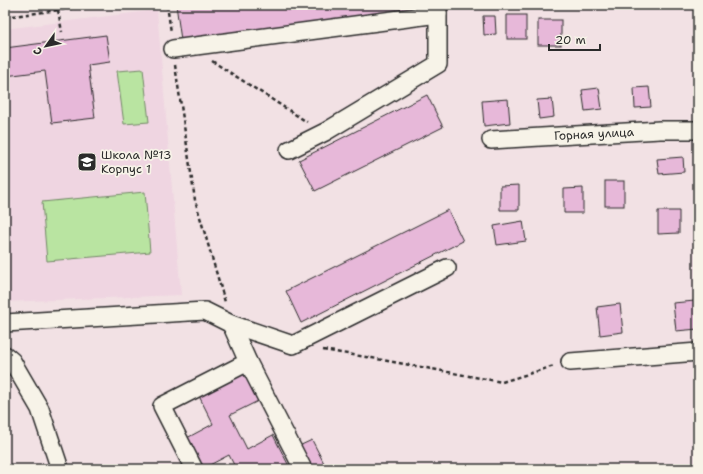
<svg xmlns="http://www.w3.org/2000/svg" width="703" height="474" font-family="'Shantell Sans',sans-serif">
<rect width="100%" height="100%" fill="#f2e1e4"/>
<filter id="ink" filterUnits="userSpaceOnUse"><feTurbulence type="fractalNoise" baseFrequency=".025" numOctaves="2"/><feDisplacementMap in="SourceGraphic" scale="8" xChannelSelector="R" yChannelSelector="G"/><feConvolveMatrix kernelMatrix="1 2 1 2 8 2 1 2 1" color-interpolation-filters="sRGB"/></filter>
<g filter="url(#ink)">
<polygon fill="#efd5e1" points="157,10 181,295 5,302 5,29"/>
<g fill="#b9e4a1" stroke="#728866">
<polygon points="143,69 149,122 124,124 117,71"/>
<polygon points="145,192 150,252 47,261 42,202"/>
</g>
<g fill="#e7b8d9" stroke="#2b2b2b">
<polygon points="176,5 436,5 436,6 181,40"/>
<rect x="507" y="15" width="19" height="24"/>
<polygon points="483,16 495,16 496,34 484,35"/>
<rect x="538" y="20" width="23" height="25"/>
<polygon points="106,35 110,62 88,65 95,118 52,123 45,71 5,76 5,48"/>
<polygon points="649,87 651,107 635,108 634,88"/>
<polygon points="599,88 602,109 585,111 582,90"/>
<polygon points="427,95 443,127 315,191 299,160"/>
<polygon points="508,99 510,123 484,126 482,101"/>
<polygon points="552,99 554,117 539,119 537,100"/>
<polygon points="683,157 684,172 659,174 657,159"/>
<rect x="605" y="181" width="19" height="25"/>
<polygon points="519,185 519,210 500,210 500,186"/>
<polygon points="583,188 583,213 564,213 564,189"/>
<polygon points="448,210 463,241 301,323 286,291"/>
<polygon points="658,211 679,211 679,233 658,234"/>
<polygon points="523,221 526,241 497,245 494,226"/>
<polygon points="695,301 698,329 676,331 673,303"/>
<polygon points="620,304 623,332 600,335 597,307"/>
<polygon points="243,368 260,400 230,415 247,449 273,435 290,468 288,469 236,469 229,455 202,469 185,439 213,424 197,392"/>
<polygon points="312,440 327,469 308,469 297,447"/>
</g>
<g fill="none" stroke-linecap="round" stroke-linejoin="round">
<g stroke="#2b2b2b" stroke-width="20">
<g id="minor">
<polyline points="173,49 438,14"/>
<polyline points="491,140 660,130 698,130"/>
<polyline points="289,150 325,132 438,64 438,5"/>
<polyline points="5,323 205,311 231,324 293,345 447,268"/>
<polyline points="231,324 248,362 303,469"/>
<polyline points="5,355 12,361 40,409 60,469"/>
<polyline points="570,362 698,352"/>
<polyline points="194,469 162,406 248,362"/>
</g>
</g>
<g stroke="#2b2b2b" stroke-width="2.5" stroke-dasharray="4 3" stroke-linecap="butt">
<polyline points="167,5 171,32"/>
<polyline points="58,10 62,32"/>
<polyline points="5,17 98,5"/>
<polyline points="212,61 307,122"/>
<polyline points="175,65 195,200 225,302"/>
<polyline points="323,350 372,358 502,382 554,366"/>
</g>
<use href="#minor" stroke="#f7f3e8" stroke-width="17"/>
</g>
</g>
<defs>
<g id="school-square" transform="scale(1)"><rect x="-9" y="-9" width="18" height="18" rx="4" fill="#2b2b2b" stroke="#f7f3e8"/><path d="M0-5L7-2L0 1L-7-2ZM-4 1L0 2.5L4 1V4Q0 6-4 4Z" fill="#fff"/></g>
</defs>
<g fill-rule="evenodd">
<use href="#school-square" x="87" y="162"/>
</g>
<g text-anchor="middle" dominant-baseline="central" stroke-width="3.5" stroke-linejoin="round" paint-order="stroke">
<g font-size="12" fill="#2b2b2b" stroke="#f7f3e8">
<text transform="translate(594 134) rotate(-3)">Горная улица</text>
</g>
<g font-size="12" fill="#2b2b2b" stroke="#f7f3e8" text-anchor="start">
<text x="101" y="155">Школа №13<tspan x="101" dy="14">Корпус 1</tspan></text>
</g>
</g>
<rect width="703" height="474" fill="none" stroke="#f7f3e8" stroke-width="20"/>
<rect x="10" y="10" width="683" height="454" fill="none" stroke="#2b2b2b" stroke-width="1.5" filter="url(#ink)"/>
<g transform="translate(46 46) rotate(237)" stroke="#f7f3e8" stroke-width="3" paint-order="stroke">
<path d="M0-3L7 15L0 10L-7 15Z" fill="#2b2b2b"/>
<text y="-6" font-size="11" font-weight="bold" text-anchor="middle" fill="#2b2b2b">С</text>
</g>
<path d="M549 44v6h51v-6" fill="none" stroke="#2b2b2b" stroke-width="2"/>
<text x="555" y="44" font-size="12" fill="#2b2b2b" stroke="#f7f3e8" stroke-width="3" paint-order="stroke">20 m</text>
</svg>
